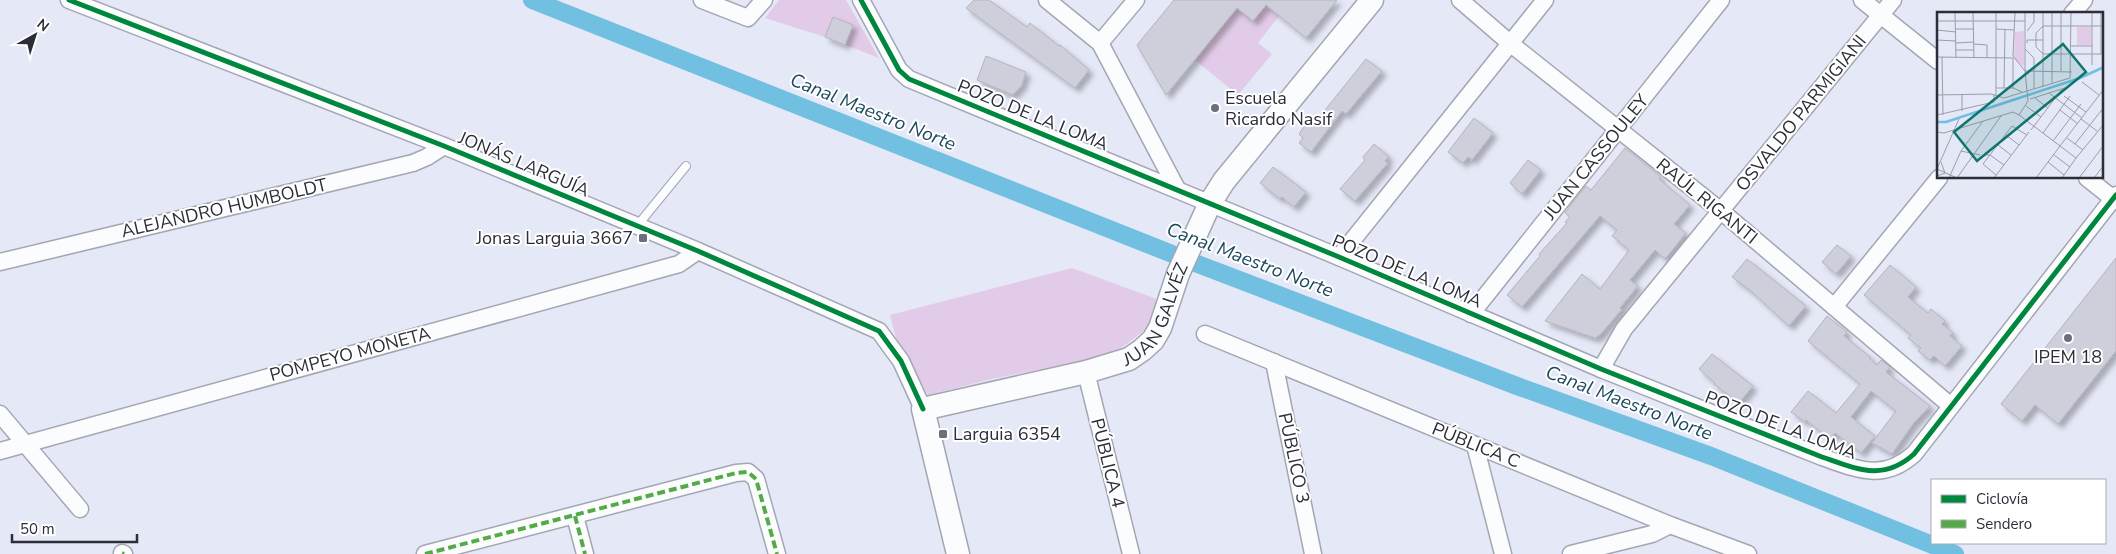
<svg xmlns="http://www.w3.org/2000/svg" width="2116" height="554" font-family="'Nunito Sans',sans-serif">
<defs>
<filter id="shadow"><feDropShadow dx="4.5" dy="4.5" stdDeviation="2.5" flood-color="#0004"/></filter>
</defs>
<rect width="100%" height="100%" fill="#e5e8f7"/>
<g fill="#e2cbe8">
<polygon points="779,0 846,0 879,58 825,37 765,18"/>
<polygon points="1266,5 1279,16 1258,43 1272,54 1238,95 1195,60 1237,8"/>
<polygon points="1072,268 1162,301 1145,330 1112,355 992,379 928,395 896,338 890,315"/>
</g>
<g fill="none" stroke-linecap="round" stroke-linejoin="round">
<polyline stroke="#71bfe1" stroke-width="18" points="532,0 1195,263 1517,386 1711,456 1955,554"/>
</g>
<g fill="#cfcfdb" stroke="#b4b3bf" filter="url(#shadow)">
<polygon points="974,0 989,0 1027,27 1030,23 1059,46 1060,45 1089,70 1075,88 966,8"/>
<polygon points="1174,0 1337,0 1306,38 1266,5 1253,21 1237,8 1166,95 1137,45"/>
<polygon points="833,17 853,25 845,45 825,37"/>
<polygon points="986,56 1026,72 1022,85 1013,95 977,80"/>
<polygon points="1366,59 1382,71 1346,114 1342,111 1311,152 1299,143 1303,138 1299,134 1308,121 1313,125"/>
<polygon points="1474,118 1493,133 1472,160 1468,157 1463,163 1448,152"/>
<polygon points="1374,144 1389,157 1385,161 1388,163 1355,201 1340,189 1365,160 1363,157"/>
<polygon points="1625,148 1661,177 1659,179 1690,205 1674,224 1686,233 1665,259 1655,250 1630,280 1638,286 1620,308 1622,309 1601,334 1595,338 1545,321 1582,274 1600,289 1629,250 1612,236 1617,230 1600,216 1522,307 1507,295 1540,256 1539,254 1567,223 1565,222 1570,217 1565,213 1580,193 1586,186 1591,190"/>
<polygon points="1528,160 1541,170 1522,194 1510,183"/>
<polygon points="1273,167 1306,192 1294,207 1282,197 1280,199 1260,183"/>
<polygon points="1837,245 1851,256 1836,274 1822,262"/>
<polygon points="2116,258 2116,351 2058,424 2035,405 2022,421 2001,404"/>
<polygon points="1747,259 1806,306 1789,326 1751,291 1732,277"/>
<polygon points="1890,265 1916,287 1908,297 1928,313 1931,309 1945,321 1942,324 1953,333 1950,336 1962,346 1945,366 1934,356 1930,360 1918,351 1921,348 1908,338 1911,335 1864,295"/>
<polygon points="1827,316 1847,332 1844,336 1870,357 1869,358 1877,365 1881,360 1890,367 1886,372 1930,406 1913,424 1892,454 1872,443 1896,411 1871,391 1851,417 1875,436 1861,453 1835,433 1830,439 1806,420 1805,422 1791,412 1808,391 1836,413 1860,384 1808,341"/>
<polygon points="1712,354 1753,386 1739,403 1714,384 1715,383 1699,369"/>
</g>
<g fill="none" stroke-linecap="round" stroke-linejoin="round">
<g stroke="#a4a6b2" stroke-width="10">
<polyline id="lane" points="637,226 686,166"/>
</g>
<g stroke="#a4a6b2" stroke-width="19">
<g id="street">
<polyline points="69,0 444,146 698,251 879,331 901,361 923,409"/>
<polyline points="702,0 748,18 764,0"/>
<path d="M861,0L899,70L909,79L1339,257L1601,369L1822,457C1857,469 1883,482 1914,454L2116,195"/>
<polyline points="1047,0 1100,43 1177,189"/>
<polyline points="1460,0 1511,44 1721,211 1951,406"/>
<polyline points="1862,0 1938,61"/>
<polyline points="2072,14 2084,0"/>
<polyline points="1100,43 1136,0"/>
<polyline points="2087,178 2116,201"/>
<polyline points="1339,257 1545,0"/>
<polyline points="0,262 413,163 427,157 444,146"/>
<polyline points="1834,307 1939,178"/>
<polyline points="1471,314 1721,0"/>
<polyline points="1205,334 1670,525 1748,554"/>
<polyline points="1274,362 1313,554"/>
<polyline points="1601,369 1624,329 1893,0"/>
<polyline points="1086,372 1131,554"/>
<polyline points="0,414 80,509"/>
<polyline points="1475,445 1503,554"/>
<polyline points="0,451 679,264 698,251"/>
<polyline points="575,516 585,554"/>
<polyline points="122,553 124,554"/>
<polyline points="425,554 736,473 748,472 756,479 777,554"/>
<polyline points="1571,554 1652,534 1670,525"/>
</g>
</g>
<g stroke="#a4a6b2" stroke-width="25">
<g id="secondary">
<path id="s1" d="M958,554L923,409L1086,372L1129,359L1142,350L1153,340L1160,328L1178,274L1210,203L1224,181L1372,0"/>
</g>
</g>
<use href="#lane" stroke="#fbfcfe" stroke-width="8"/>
<use href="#street" stroke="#fbfcfe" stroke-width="16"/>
<use href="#secondary" stroke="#fbfcfe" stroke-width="22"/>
<g stroke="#54ab45" stroke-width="4" stroke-dasharray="8 4" stroke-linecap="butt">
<polyline points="575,516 585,554"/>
<polyline points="122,553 124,554"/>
<polyline points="425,554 736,473 748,472 756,479 777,554"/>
</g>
<g stroke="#fff" stroke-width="8">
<g id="cycleway">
<polyline points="69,0 444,146 698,251 879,331 901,361 923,409"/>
<path d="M861,0L899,70L909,79L1339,257L1601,369L1822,457C1857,469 1883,482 1914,454L2116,195"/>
</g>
</g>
<use href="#cycleway" stroke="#00873e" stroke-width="5"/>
</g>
<g fill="#6c6e7a" stroke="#fff" stroke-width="2">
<circle cx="1215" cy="108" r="5"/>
<rect x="638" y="233" width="10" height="10" rx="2.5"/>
<circle cx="2068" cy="338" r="5"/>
<rect x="938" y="429" width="10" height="10" rx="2.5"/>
</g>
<g text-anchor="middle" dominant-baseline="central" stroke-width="4" stroke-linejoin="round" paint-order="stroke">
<g font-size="18" fill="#2b2d37" stroke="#fff" text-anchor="start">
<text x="1225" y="98">Escuela<tspan x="1225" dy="21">Ricardo Nasif</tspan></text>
<text x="633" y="238" text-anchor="end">Jonas Larguia 3667</text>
<text x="2068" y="357" text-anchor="middle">IPEM 18</text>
<text x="953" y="434">Larguia 6354</text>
</g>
<g font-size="18" fill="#2b2d37" stroke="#fff">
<text transform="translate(1801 113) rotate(-51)">OSVALDO PARMIGIANI</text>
<text transform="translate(1033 115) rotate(22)">POZO DE LA LOMA</text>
<text transform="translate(1596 157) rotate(-51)">JUAN CASSOULEY</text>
<text transform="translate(524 164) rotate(23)">JONÁS LARGUÍA</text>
<text transform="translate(1707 201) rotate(39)">RAÚL RIGANTI</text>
<text transform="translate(224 208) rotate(-13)">ALEJANDRO HUMBOLDT</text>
<text transform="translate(1407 271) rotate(23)">POZO DE LA LOMA</text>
<text stroke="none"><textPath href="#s1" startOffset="415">JUAN GALVÉZ</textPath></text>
<text transform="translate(350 354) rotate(-15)">POMPEYO MONETA</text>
<text transform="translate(1781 425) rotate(21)">POZO DE LA LOMA</text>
<text transform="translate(1476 445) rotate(22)">PÚBLICA C</text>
<text transform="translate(1294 458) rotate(78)">PÚBLICO 3</text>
<text transform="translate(1108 463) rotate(76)">PÚBLICA 4</text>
</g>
<g font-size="19" font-style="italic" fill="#1b495b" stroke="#fff">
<text transform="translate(873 112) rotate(22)">Canal Maestro Norte</text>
<text transform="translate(1250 260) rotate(21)">Canal Maestro Norte</text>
<text transform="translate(1629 403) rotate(21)">Canal Maestro Norte</text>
</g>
</g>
<g transform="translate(1937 12)">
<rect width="166" height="166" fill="#e5e8f7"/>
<path d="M140,15H154V33H140ZM87,19V55L77,46L78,20Z" fill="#e2cbe8"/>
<path fill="none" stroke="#71bfe1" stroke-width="2.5" d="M0,110H9L143,66L167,55"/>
<path fill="none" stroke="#9b9daa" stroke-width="1" d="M18,0L19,46M36,0L37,46M78,0L76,44L88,59L91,89L82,103L139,146L125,166M88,0V59L135,60M106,0V75M115,0V72M164,0V42M0,9H88M167,14H106L99,21V35L106,42H167M19,17H37M59,17L77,18M0,18L19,20M90,19L97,10V0M0,28L19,29M19,31L37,30M90,31V28H106M37,32L50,33V46M134,34H155M88,37L97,46V77M19,38H37M0,45L76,46V76M5,45L6,103M155,53V0M124,59V0M145,70L162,83M59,76H76L85,80M67,76L68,17M112,81L145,106M0,83L54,82L67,86L133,66L134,0M59,83V0M127,84L149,100M98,86L111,96M93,87L131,75M89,94L104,105M123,98L141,112M25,99V82M0,103L57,90V82M144,107L160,119M94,118L125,77M0,120L7,121L76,100L82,103M106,121L133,84M69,123L82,133M130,126L146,138M116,129L144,92M138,132L167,95M61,133L74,143M123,134L167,77M24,139L43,143M47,143H53L67,153M117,143L133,155M139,146L167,112M111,150L127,163M0,157L22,107M0,157L20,166M59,163L46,152L75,114L90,123M0,164L8,161L4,150M12,166L24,139L46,109M20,166L64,104M57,166L92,120M99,166L123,134M142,166L167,133M157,166L167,153"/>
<path fill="#0f766e" fill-opacity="0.15" stroke="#0f766e" stroke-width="2.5" d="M126,32L149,60L40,149L17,120Z"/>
<rect width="166" height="166" fill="none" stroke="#2b2d37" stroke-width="2.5"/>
</g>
<rect x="1931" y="479" width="175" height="65" fill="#ffffff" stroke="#aaabaf"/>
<rect x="1941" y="495" width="25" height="8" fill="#00873e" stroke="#aaabaf"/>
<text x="1976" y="504" font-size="15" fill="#2b2d37">Ciclovía</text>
<rect x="1941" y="520" width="25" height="8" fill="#54ab45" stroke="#aaabaf"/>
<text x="1976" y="529" font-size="15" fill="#2b2d37">Sendero</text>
<g transform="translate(35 35) rotate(39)" stroke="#ffffff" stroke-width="4" paint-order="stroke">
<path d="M0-4L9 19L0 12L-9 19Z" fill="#2b2d37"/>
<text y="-8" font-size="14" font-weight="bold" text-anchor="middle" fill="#2b2d37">N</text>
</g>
<path d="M12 534v8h125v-8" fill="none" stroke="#2b2d37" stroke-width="2.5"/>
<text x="20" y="534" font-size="15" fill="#2b2d37" stroke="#ffffff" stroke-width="4" paint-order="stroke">50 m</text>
</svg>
